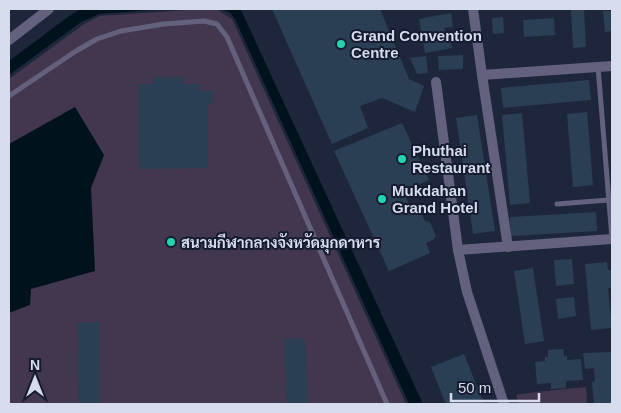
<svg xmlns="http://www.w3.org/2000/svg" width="621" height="413" font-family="Arial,Sarabun,sans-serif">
<rect width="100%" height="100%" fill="#1e263c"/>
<g fill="#43364f">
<polygon points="203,9 218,10 232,19 406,404 9,404 9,79 84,24 100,16"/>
<polygon points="586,387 587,404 519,404 516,395 535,392"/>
</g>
<g fill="#00121c">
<polygon points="81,9 162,9 99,14 81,22 9,75 9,61 72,14"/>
<polygon points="221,9 241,10 423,404 409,404 235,19 230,13"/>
<polygon points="75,107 104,155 91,188 95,271 31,289 30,305 9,313 9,144"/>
</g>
<g fill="#2b3f54">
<polygon points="272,9 380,9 409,79 424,86 415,112 382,98 360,106 368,128 332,144"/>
<polygon points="571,9 584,9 586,47 573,48"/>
<polygon points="603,11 612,11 612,31 605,32"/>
<polygon points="451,13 453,27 444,28 446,36 450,35 452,48 425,53 419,19"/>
<polygon points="503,17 504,33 493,34 492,18"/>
<polygon points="554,18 555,35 524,37 523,20"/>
<polygon points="463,55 463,69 439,70 438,56"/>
<polygon points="426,56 428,73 417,74 410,58"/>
<polygon points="153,77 184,77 184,84 199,84 199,91 213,91 213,104 208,104 208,168 139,169 138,84 153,84"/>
<polygon points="589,80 591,100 503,108 501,88"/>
<polygon points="587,112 593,185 573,187 567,114"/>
<polygon points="522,113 530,203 510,205 502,115"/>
<polygon points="477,115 495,231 473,234 456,118"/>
<polygon points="402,123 429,180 403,191 412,210 418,208 425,221 430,222 436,236 433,240 426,243 430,253 389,271 334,151"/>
<polygon points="596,212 597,231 511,236 510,217"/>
<polygon points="572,259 574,284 556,286 554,260"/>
<polygon points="607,262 608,270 612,270 612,288 608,288 612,328 591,330 585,264"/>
<polygon points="533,268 544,341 525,344 514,271"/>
<polygon points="574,297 576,316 558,319 556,299"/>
<polygon points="99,322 100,404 78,404 77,323"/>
<polygon points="305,338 308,404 286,404 284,339"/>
<polygon points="563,349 564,356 567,356 567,360 581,359 583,380 566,381 566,388 551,389 551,383 537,384 535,362 545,361 545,357 548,357 548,350"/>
<polygon points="612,352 612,404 594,404 592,382 595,381 594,368 585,369 583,353"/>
<polygon points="464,354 484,404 446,404 431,367"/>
</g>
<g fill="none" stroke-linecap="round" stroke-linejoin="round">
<g stroke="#64617f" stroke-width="5">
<polyline points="598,67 612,239"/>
<polyline points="9,96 76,51 97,39 121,31 164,24 204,21 217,24 227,37 387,404"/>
<polyline points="557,204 609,200"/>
</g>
<g stroke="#64617f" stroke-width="10">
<polyline points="473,9 482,75 508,247"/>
<polyline points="9,40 49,9"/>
<polyline points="482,75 612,66"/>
<polyline points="436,82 458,250 612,239"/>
<polyline points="458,250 467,292 504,404"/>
</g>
</g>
<g fill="#23d5af" stroke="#151c32" stroke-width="2">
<circle cx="341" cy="44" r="5"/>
<circle cx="402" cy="159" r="5"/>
<circle cx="382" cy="199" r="5"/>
<circle cx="171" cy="242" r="5"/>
</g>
<g text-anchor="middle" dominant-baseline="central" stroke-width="4" stroke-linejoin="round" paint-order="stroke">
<g font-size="15" font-weight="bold" fill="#d6dceb" stroke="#151c32" text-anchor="start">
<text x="351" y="35">Grand Convention<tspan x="351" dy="17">Centre</tspan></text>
<text x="412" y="150">Phuthai<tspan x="412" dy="17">Restaurant</tspan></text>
<text x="392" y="190">Mukdahan<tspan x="392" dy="17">Grand Hotel</tspan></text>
<text x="181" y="242">สนามกีฬากลางจังหวัดมุกดาหาร</text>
</g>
</g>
<rect width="621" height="413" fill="none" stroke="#d6dceb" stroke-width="20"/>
<g transform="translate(35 378)" stroke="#151c32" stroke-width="4" paint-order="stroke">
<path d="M0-4L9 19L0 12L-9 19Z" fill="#d6dceb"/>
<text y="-8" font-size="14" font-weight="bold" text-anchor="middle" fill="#d6dceb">N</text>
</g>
<path d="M451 393v8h88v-8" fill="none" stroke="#d6dceb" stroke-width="2.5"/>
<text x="458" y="393" font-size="15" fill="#d6dceb" stroke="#151c32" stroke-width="4" paint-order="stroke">50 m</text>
</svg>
